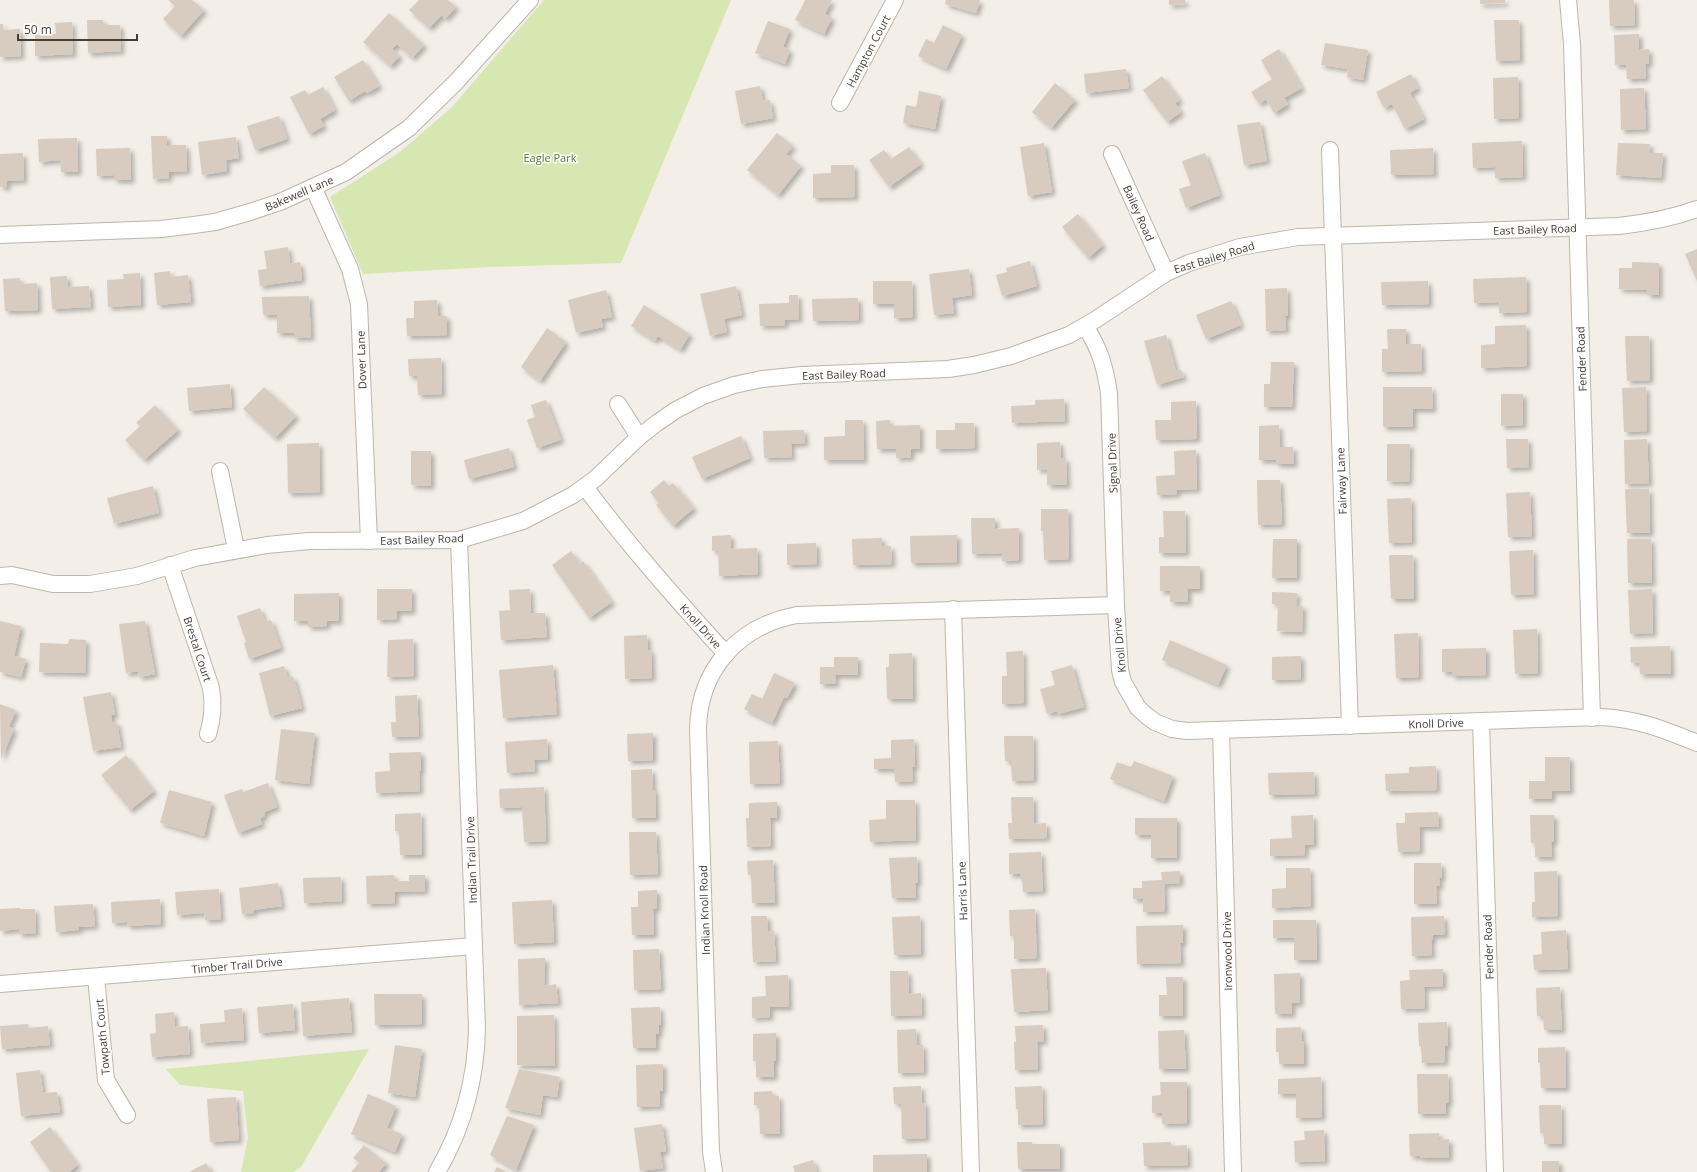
<svg xmlns="http://www.w3.org/2000/svg" width="1697" height="1172" font-family="'Open Sans',sans-serif">
<defs>
<filter id="shadow"><feDropShadow dx="3.5" dy="3.5" stdDeviation="2" flood-color="#0004"/></filter>
</defs>
<rect width="100%" height="100%" fill="#f3eee7"/>
<g fill="#d6e7b1">
<polygon points="544,0 731,0 621,263 490,267 363,274 330,197 400,152 452,107"/>
<polygon points="369,1049 301,1167 293,1172 241,1172 248,1138 243,1091 180,1085 166,1069"/>
</g>
<g fill="#d8cbc0" filter="url(#shadow)">
<polygon points="168,0 192,0 204,10 181,36 163,19 175,6"/>
<polygon points="419,0 448,0 456,7 445,19 442,15 429,28 409,10"/>
<polygon points="805,0 832,0 825,14 832,18 824,34 795,20"/>
<polygon points="946,0 980,0 976,13 945,4"/>
<polygon points="1169,0 1185,0 1185,4 1169,5"/>
<polygon points="1480,0 1505,0 1505,3 1480,4"/>
<polygon points="1609,0 1634,0 1635,25 1610,26"/>
<polygon points="389,13 424,45 412,58 397,44 392,49 400,56 390,66 363,42"/>
<polygon points="87,20 103,20 104,25 120,25 121,51 88,53"/>
<polygon points="1494,20 1519,20 1520,60 1496,61"/>
<polygon points="768,21 790,29 783,47 790,50 785,64 755,53"/>
<polygon points="72,22 73,54 35,56 35,35 56,34 55,23"/>
<polygon points="0,24 3,24 3,30 20,29 21,56 0,57"/>
<polygon points="943,25 962,35 946,69 918,56 926,39 934,43"/>
<polygon points="1639,34 1639,50 1649,49 1649,64 1645,64 1646,78 1627,79 1626,65 1615,65 1614,35"/>
<polygon points="1325,43 1368,50 1363,80 1347,77 1348,69 1321,65"/>
<polygon points="1279,49 1302,88 1284,98 1288,104 1274,113 1266,99 1259,104 1251,92 1272,79 1261,60"/>
<polygon points="363,60 379,86 367,93 365,91 349,101 334,77"/>
<polygon points="1126,69 1129,88 1086,93 1084,74"/>
<polygon points="1411,74 1418,88 1410,93 1424,119 1405,129 1392,104 1384,108 1376,92"/>
<polygon points="1162,76 1180,100 1175,103 1181,112 1167,122 1143,90"/>
<polygon points="1518,77 1519,118 1494,119 1493,78"/>
<polygon points="1055,83 1075,100 1051,128 1032,112"/>
<polygon points="760,86 763,101 770,100 773,118 741,124 735,91"/>
<polygon points="323,87 335,110 320,119 324,126 309,134 290,97 305,90 308,95"/>
<polygon points="1644,88 1646,129 1621,130 1620,89"/>
<polygon points="919,91 941,96 935,129 903,123 906,105 916,107"/>
<polygon points="279,116 287,139 255,150 247,126"/>
<polygon points="1260,122 1267,161 1244,165 1237,125"/>
<polygon points="777,133 793,146 786,154 801,166 778,195 747,170"/>
<polygon points="151,136 167,136 167,145 186,145 187,171 169,172 169,178 153,179"/>
<polygon points="236,137 239,158 226,160 227,171 202,175 198,142"/>
<polygon points="77,138 78,172 61,172 60,160 39,162 38,139"/>
<polygon points="1522,141 1523,177 1495,178 1495,167 1473,168 1472,143"/>
<polygon points="1044,143 1052,192 1028,196 1020,147"/>
<polygon points="1618,143 1650,144 1649,153 1663,153 1661,178 1616,175"/>
<polygon points="909,147 921,164 889,187 869,160 884,150 891,159"/>
<polygon points="130,148 131,180 114,180 114,175 97,176 96,149"/>
<polygon points="1433,148 1434,174 1391,175 1390,150"/>
<polygon points="23,153 24,180 7,181 7,187 0,187 0,154"/>
<polygon points="1205,153 1220,195 1186,208 1179,189 1191,185 1182,161"/>
<polygon points="831,165 854,165 855,197 813,198 813,174 831,173"/>
<polygon points="1078,214 1103,245 1088,258 1062,227"/>
<polygon points="288,247 290,264 300,262 302,280 260,286 258,270 267,269 264,251"/>
<polygon points="1697,249 1697,281 1685,254"/>
<polygon points="1030,261 1037,286 1002,296 996,275 1007,272 1006,268"/>
<polygon points="1632,262 1659,263 1659,295 1647,295 1648,290 1619,289 1619,268 1632,268"/>
<polygon points="969,269 972,295 952,298 954,313 934,315 929,274"/>
<polygon points="170,271 171,277 188,275 191,302 157,305 154,273"/>
<polygon points="140,273 141,305 108,307 107,280 124,279 123,274"/>
<polygon points="67,276 68,287 89,286 91,307 52,309 50,277"/>
<polygon points="1526,277 1527,312 1499,313 1499,302 1474,303 1473,279"/>
<polygon points="20,278 20,284 37,283 38,310 5,311 3,279"/>
<polygon points="873,281 912,281 913,317 894,318 894,304 873,304"/>
<polygon points="1428,281 1429,304 1382,305 1381,282"/>
<polygon points="736,286 742,315 724,319 727,332 710,336 700,294"/>
<polygon points="1287,288 1288,316 1285,316 1286,330 1266,331 1265,289"/>
<polygon points="606,290 612,317 601,319 603,327 576,333 568,300"/>
<polygon points="789,295 798,295 799,319 785,320 785,325 760,326 759,304 789,303"/>
<polygon points="309,296 311,337 294,338 294,333 277,333 277,315 263,315 262,297"/>
<polygon points="858,298 859,320 813,321 812,299"/>
<polygon points="437,300 438,316 447,316 447,335 407,336 406,318 414,318 414,301"/>
<polygon points="1231,301 1241,325 1206,339 1196,315"/>
<polygon points="644,305 690,334 680,350 658,336 655,341 631,326"/>
<polygon points="1526,325 1527,366 1481,368 1481,345 1495,344 1495,326"/>
<polygon points="547,328 566,342 540,381 521,367"/>
<polygon points="1387,329 1406,329 1406,344 1421,344 1422,371 1382,372 1382,349 1388,349"/>
<polygon points="1166,335 1176,371 1181,370 1184,377 1157,385 1144,341"/>
<polygon points="1625,336 1649,336 1650,380 1627,381"/>
<polygon points="441,358 442,394 418,395 417,376 409,376 408,359"/>
<polygon points="1271,362 1294,362 1292,407 1264,407 1264,384 1270,384"/>
<polygon points="230,384 232,407 189,411 187,388"/>
<polygon points="264,387 296,416 275,438 243,409"/>
<polygon points="1383,387 1432,387 1433,409 1413,409 1413,427 1383,427"/>
<polygon points="1646,387 1647,431 1624,432 1622,388"/>
<polygon points="1501,394 1523,394 1523,425 1501,426"/>
<polygon points="1064,399 1065,421 1012,423 1011,406 1035,405 1035,400"/>
<polygon points="546,400 561,440 537,448 527,420 535,417 531,405"/>
<polygon points="1196,401 1197,439 1156,440 1155,420 1171,420 1171,402"/>
<polygon points="155,405 178,430 144,460 125,440 140,426 136,423"/>
<polygon points="845,420 863,420 864,460 824,460 824,437 845,436"/>
<polygon points="890,420 890,426 920,425 920,449 911,449 911,457 896,458 896,449 877,449 876,421"/>
<polygon points="955,423 974,423 975,448 936,449 936,430 955,430"/>
<polygon points="1279,425 1280,447 1293,447 1294,464 1276,464 1276,460 1259,460 1259,426"/>
<polygon points="804,430 805,443 791,444 792,457 764,458 763,431"/>
<polygon points="741,436 750,458 702,479 692,457"/>
<polygon points="1506,439 1528,439 1529,467 1507,468"/>
<polygon points="1647,439 1649,483 1625,484 1624,440"/>
<polygon points="1060,442 1061,458 1066,458 1067,485 1047,485 1047,469 1037,470 1037,443"/>
<polygon points="319,443 320,492 288,493 287,444"/>
<polygon points="1387,444 1410,444 1409,482 1387,481"/>
<polygon points="509,448 514,467 469,479 464,460"/>
<polygon points="1196,450 1197,489 1177,490 1177,494 1157,495 1156,476 1175,475 1174,451"/>
<polygon points="411,451 431,451 431,486 411,485"/>
<polygon points="664,480 669,486 673,483 694,508 673,526 656,505 659,503 650,492"/>
<polygon points="1257,480 1280,480 1282,524 1258,525"/>
<polygon points="153,486 159,513 114,524 107,498"/>
<polygon points="1625,489 1649,489 1650,533 1627,533"/>
<polygon points="1530,492 1532,536 1508,537 1506,493"/>
<polygon points="1411,498 1412,542 1389,543 1387,499"/>
<polygon points="1041,509 1068,509 1069,559 1044,560 1043,531 1041,531"/>
<polygon points="1163,511 1185,511 1186,553 1159,553 1159,537 1164,537"/>
<polygon points="971,518 995,518 995,529 1019,528 1019,560 1002,561 1002,553 972,554"/>
<polygon points="731,535 731,549 757,548 758,574 719,576 718,550 712,551 712,536"/>
<polygon points="957,535 957,562 911,563 910,536"/>
<polygon points="882,538 882,546 891,546 892,564 853,565 852,539"/>
<polygon points="1273,539 1297,539 1297,578 1272,578"/>
<polygon points="1627,539 1651,539 1652,583 1628,583"/>
<polygon points="816,543 817,564 787,565 787,544"/>
<polygon points="1533,550 1534,594 1511,595 1509,551"/>
<polygon points="571,551 580,564 583,561 612,602 589,618 552,565"/>
<polygon points="1389,555 1413,555 1414,599 1391,599"/>
<polygon points="1160,566 1200,566 1200,589 1188,589 1188,602 1170,602 1170,591 1160,591"/>
<polygon points="377,589 412,589 412,611 397,611 397,619 377,620"/>
<polygon points="530,589 531,613 545,613 547,637 501,640 499,611 510,610 509,590"/>
<polygon points="1652,589 1653,633 1630,634 1628,590"/>
<polygon points="1272,592 1297,593 1296,606 1303,606 1302,632 1277,631 1278,604 1272,604"/>
<polygon points="339,593 339,621 327,621 327,626 308,627 308,621 294,621 294,594"/>
<polygon points="260,608 265,622 271,620 281,648 249,659 244,643 246,642 237,616"/>
<polygon points="0,621 21,626 14,656 26,659 21,677 0,672"/>
<polygon points="145,621 155,674 139,677 138,671 126,673 119,624"/>
<polygon points="1537,629 1538,673 1515,674 1513,630"/>
<polygon points="1418,633 1419,677 1396,678 1394,634"/>
<polygon points="647,635 648,650 651,650 652,678 625,679 624,636"/>
<polygon points="69,639 86,640 85,673 39,672 40,643 68,644"/>
<polygon points="413,639 414,676 387,677 388,640"/>
<polygon points="1170,640 1227,665 1218,685 1162,660"/>
<polygon points="1670,646 1671,674 1640,674 1639,662 1631,663 1630,647"/>
<polygon points="1486,648 1486,675 1452,676 1452,672 1442,672 1442,649"/>
<polygon points="1023,651 1024,703 1002,704 1002,676 1007,676 1006,652"/>
<polygon points="912,653 913,699 887,699 886,667 889,667 889,654"/>
<polygon points="1301,656 1301,679 1272,680 1272,657"/>
<polygon points="834,657 858,657 858,675 835,675 836,684 820,684 820,667 834,667"/>
<polygon points="553,665 557,714 503,718 499,670"/>
<polygon points="1072,665 1084,707 1058,714 1057,711 1047,714 1040,689 1055,685 1051,671"/>
<polygon points="284,666 288,678 293,676 302,708 270,716 259,673"/>
<polygon points="774,673 795,683 787,698 784,697 772,723 744,709 752,694 762,699"/>
<polygon points="111,692 115,715 111,715 112,723 117,722 121,747 93,751 83,697"/>
<polygon points="417,695 419,736 392,737 391,722 396,722 395,696"/>
<polygon points="0,704 16,710 9,727 14,729 1,759"/>
<polygon points="281,729 315,733 309,784 275,780"/>
<polygon points="653,733 653,760 628,761 627,734"/>
<polygon points="1004,736 1033,736 1034,780 1012,781 1011,761 1005,761"/>
<polygon points="547,739 548,759 534,760 535,771 507,773 505,742"/>
<polygon points="914,739 915,767 912,767 913,781 895,782 894,769 874,769 874,759 891,758 891,740"/>
<polygon points="778,741 780,783 750,784 749,742"/>
<polygon points="421,752 421,771 419,771 420,791 376,793 375,772 390,771 389,753"/>
<polygon points="126,755 154,791 130,810 101,775"/>
<polygon points="1545,757 1570,757 1570,791 1552,791 1552,799 1529,799 1529,781 1545,781"/>
<polygon points="1134,761 1173,776 1164,801 1110,779 1117,762 1131,767"/>
<polygon points="1436,766 1437,790 1386,791 1385,774 1409,773 1409,767"/>
<polygon points="652,769 653,790 655,790 656,818 632,818 631,770"/>
<polygon points="1314,772 1315,794 1269,795 1268,773"/>
<polygon points="268,783 277,807 264,812 265,816 260,818 262,824 238,833 224,795 242,789 243,792"/>
<polygon points="544,787 546,841 524,842 522,807 500,808 499,789"/>
<polygon points="169,790 212,802 204,836 160,823"/>
<polygon points="1011,797 1033,797 1034,824 1046,823 1047,838 1009,839 1008,823 1012,823"/>
<polygon points="886,800 915,800 916,840 870,842 869,820 886,819"/>
<polygon points="777,802 777,818 770,818 771,846 747,847 746,818 749,818 749,803"/>
<polygon points="1438,812 1439,827 1420,827 1420,851 1398,852 1396,823 1405,823 1405,813"/>
<polygon points="421,813 422,855 400,855 399,831 395,831 395,814"/>
<polygon points="1313,815 1314,844 1305,845 1305,855 1270,856 1270,839 1292,838 1291,816"/>
<polygon points="1530,815 1554,815 1554,842 1551,842 1552,857 1535,857 1535,843 1531,843"/>
<polygon points="1135,818 1177,818 1177,858 1151,858 1151,835 1135,835"/>
<polygon points="629,832 656,832 658,874 630,875"/>
<polygon points="1041,852 1043,891 1023,892 1022,879 1020,879 1020,874 1009,874 1009,853"/>
<polygon points="917,857 918,883 915,883 916,898 892,898 889,858"/>
<polygon points="773,860 775,903 752,903 751,875 748,875 747,861"/>
<polygon points="1414,863 1441,863 1442,877 1439,878 1440,886 1436,886 1437,904 1414,904"/>
<polygon points="1286,868 1310,868 1311,906 1272,908 1272,889 1286,888"/>
<polygon points="1180,871 1180,883 1164,884 1165,911 1143,912 1143,899 1133,899 1133,888 1142,888 1142,881 1162,880 1161,872"/>
<polygon points="1557,871 1558,916 1532,917 1532,902 1535,902 1534,872"/>
<polygon points="394,875 395,881 409,881 409,875 425,875 425,891 395,892 395,903 367,904 366,876"/>
<polygon points="341,877 342,901 304,903 303,878"/>
<polygon points="278,883 282,906 253,910 254,913 242,914 239,888"/>
<polygon points="219,889 221,919 205,920 204,913 177,915 175,892"/>
<polygon points="657,890 657,908 653,909 654,935 632,935 631,907 638,907 638,891"/>
<polygon points="160,899 161,924 128,926 127,922 112,923 111,902"/>
<polygon points="552,900 554,942 514,944 512,902"/>
<polygon points="93,904 95,926 79,927 79,930 56,932 54,906"/>
<polygon points="20,908 20,909 35,909 36,933 19,934 19,929 0,931 0,909"/>
<polygon points="1035,909 1037,958 1014,959 1014,936 1010,936 1009,910"/>
<polygon points="751,916 767,916 768,931 774,931 776,961 753,962"/>
<polygon points="920,916 921,954 894,955 892,917"/>
<polygon points="1444,916 1445,935 1433,935 1433,940 1431,940 1432,955 1412,956 1411,917"/>
<polygon points="1273,920 1316,920 1317,960 1294,960 1294,938 1273,938"/>
<polygon points="1183,925 1183,943 1180,943 1181,963 1137,964 1136,926"/>
<polygon points="1566,930 1568,969 1534,970 1533,955 1542,954 1541,932"/>
<polygon points="659,949 661,989 634,990 633,950"/>
<polygon points="545,958 544,986 556,984 558,1003 519,1005 518,959"/>
<polygon points="1046,968 1048,1010 1014,1012 1011,969"/>
<polygon points="1443,969 1443,986 1424,987 1425,1008 1401,1009 1400,981 1410,980 1409,970"/>
<polygon points="890,971 908,971 909,994 921,993 922,1015 891,1016"/>
<polygon points="1300,973 1300,1003 1292,1003 1292,1014 1275,1014 1274,974"/>
<polygon points="788,975 789,1007 770,1007 770,1017 752,1018 752,997 766,996 765,976"/>
<polygon points="1166,977 1183,977 1183,1016 1159,1016 1159,995 1167,995"/>
<polygon points="1560,987 1562,1030 1544,1030 1543,1016 1537,1016 1536,988"/>
<polygon points="374,994 422,994 422,1024 375,1025"/>
<polygon points="349,998 352,1032 303,1036 301,1002"/>
<polygon points="293,1004 295,1030 259,1033 257,1007"/>
<polygon points="660,1007 661,1025 659,1025 659,1034 656,1034 656,1048 633,1048 631,1008"/>
<polygon points="242,1008 244,1040 201,1043 200,1024 225,1022 224,1010"/>
<polygon points="174,1012 175,1027 188,1026 190,1054 152,1057 150,1034 156,1033 155,1014"/>
<polygon points="554,1015 555,1066 517,1065 517,1016"/>
<polygon points="1447,1022 1448,1046 1445,1046 1445,1062 1422,1063 1421,1046 1419,1046 1418,1023"/>
<polygon points="28,1024 28,1028 48,1026 50,1045 2,1049 0,1026"/>
<polygon points="1043,1025 1044,1041 1037,1042 1038,1069 1015,1070 1014,1042 1016,1042 1015,1026"/>
<polygon points="1301,1027 1302,1041 1304,1041 1304,1064 1279,1064 1279,1052 1276,1052 1276,1028"/>
<polygon points="916,1029 917,1045 923,1045 924,1072 898,1073 897,1030"/>
<polygon points="1184,1030 1186,1069 1159,1069 1158,1031"/>
<polygon points="776,1033 776,1061 774,1061 774,1077 756,1077 756,1061 753,1061 753,1034"/>
<polygon points="395,1045 422,1049 415,1097 388,1093"/>
<polygon points="1565,1047 1566,1088 1541,1088 1540,1063 1538,1063 1538,1048"/>
<polygon points="663,1064 663,1091 660,1091 660,1106 637,1107 636,1065"/>
<polygon points="519,1069 560,1077 557,1097 543,1095 540,1115 505,1108"/>
<polygon points="40,1070 43,1093 57,1092 60,1112 21,1116 16,1073"/>
<polygon points="1417,1074 1448,1074 1449,1103 1446,1103 1446,1114 1418,1114"/>
<polygon points="1321,1077 1322,1117 1296,1118 1296,1094 1278,1094 1278,1079"/>
<polygon points="1160,1082 1187,1082 1187,1123 1162,1124 1162,1113 1152,1113 1152,1096 1161,1095"/>
<polygon points="921,1086 922,1103 925,1103 926,1138 902,1139 901,1104 894,1104 893,1087"/>
<polygon points="1042,1086 1043,1124 1018,1125 1018,1109 1016,1109 1015,1087"/>
<polygon points="772,1091 772,1096 779,1096 780,1134 760,1134 759,1105 754,1105 754,1092"/>
<polygon points="368,1094 396,1106 387,1128 402,1134 395,1152 351,1134"/>
<polygon points="236,1097 239,1140 210,1142 207,1099"/>
<polygon points="1539,1105 1561,1105 1562,1144 1544,1144 1544,1133 1540,1133"/>
<polygon points="507,1116 534,1125 516,1170 490,1155"/>
<polygon points="662,1124 666,1151 660,1152 663,1168 640,1171 634,1128"/>
<polygon points="50,1127 78,1165 69,1172 51,1172 30,1142"/>
<polygon points="1324,1130 1325,1161 1295,1162 1294,1141 1305,1140 1304,1131"/>
<polygon points="1439,1133 1439,1140 1449,1139 1449,1158 1420,1158 1420,1156 1410,1156 1409,1134"/>
<polygon points="1017,1142 1032,1142 1032,1144 1060,1144 1060,1169 1018,1169"/>
<polygon points="1171,1142 1171,1146 1187,1145 1188,1165 1144,1166 1143,1143"/>
<polygon points="364,1145 386,1163 379,1172 351,1172 359,1163 353,1158"/>
<polygon points="927,1154 927,1172 873,1172 873,1155"/>
<polygon points="813,1160 817,1172 795,1172 793,1166"/>
<rect x="1542" y="1161" width="17" height="11"/>
<polygon points="206,1163 211,1172 189,1172"/>
<polygon points="497,1167 506,1172 494,1172"/>
</g>
<g fill="none" stroke-linecap="round" stroke-linejoin="round">
<g stroke="#bfb5aa" stroke-width="18">
<g id="minor">
<polyline points="1568,0 1572,44 1592,718"/>
<polyline points="840,103 895,0"/>
<polyline points="1330,150 1350,726"/>
<polyline points="1112,154 1166,273"/>
<polyline points="313,187 350,269 359,304 369,541"/>
<polyline points="0,235 161,229 194,225 215,222 250,212 280,202 346,172 409,128 456,82 530,0"/>
<path d="M1085,326C1100,349 1105,367 1109,393L1116,605L1120,670L1123,682L1138,708L1147,716L1155,722L1172,729L1187,731L1601,717C1638,719 1663,729 1697,743"/>
<polyline points="618,404 639,437"/>
<polyline points="220,471 236,549"/>
<path d="M585,487C629,546 677,600 726,654"/>
<path d="M170,565L211,688C214,705 213,718 208,734"/>
<path d="M0,576L12,575L53,584H90L137,576L195,558L267,545L309,541L459,540L523,521L573,495L595,479L639,437L657,423L676,410L703,396L734,385L762,379L802,375L948,369L974,365L1011,356L1069,335L1095,320L1166,273L1189,263L1240,247L1298,237L1619,226C1646,223 1672,218 1697,209"/>
<polyline points="953,609 971,1172"/>
<polyline points="1481,722 1495,1172"/>
<polyline points="1221,730 1233,1172"/>
<polyline points="96,977 106,1080 127,1115"/>
<polyline points="0,984 474,946"/>
<path d="M437,1172C463,1128 476,1080 477,1028L459,540"/>
<path d="M714,1172L711,1151L698,729C699,670 738,626 797,615L1116,605"/>
</g>
</g>
<use href="#minor" stroke="#fff" stroke-width="16"/>
</g>
<g text-anchor="middle" dominant-baseline="central" stroke-width="3" stroke-linejoin="round" paint-order="stroke">
<g font-size="11" fill="#463e36" stroke="#fff">
<text transform="translate(868 51) rotate(-62)">Hampton Court</text>
<text transform="translate(299 193) rotate(-23)">Bakewell Lane</text>
<text transform="translate(1139 213) rotate(66)">Bailey Road</text>
<text transform="translate(1535 229) rotate(-2)">East Bailey Road</text>
<text transform="translate(1214 257) rotate(-17)">East Bailey Road</text>
<text transform="translate(1581 359) rotate(-92)">Fender Road</text>
<text transform="translate(361 360) rotate(-92)">Dover Lane</text>
<text transform="translate(844 374) rotate(-2)">East Bailey Road</text>
<text transform="translate(1112 463) rotate(-92)">Signal Drive</text>
<text transform="translate(1341 481) rotate(-92)">Fairway Lane</text>
<text transform="translate(422 539) rotate(-2)">East Bailey Road</text>
<text transform="translate(701 626) rotate(48)">Knoll Drive</text>
<text transform="translate(1119 645) rotate(-95)">Knoll Drive</text>
<text transform="translate(198 649) rotate(72)">Brestal Court</text>
<text transform="translate(1436 723) rotate(-2)">Knoll Drive</text>
<text transform="translate(471 860) rotate(-92)">Indian Trail Drive</text>
<text transform="translate(962 891) rotate(-92)">Harris Lane</text>
<text transform="translate(704 910) rotate(-92)">Indian Knoll Road</text>
<text transform="translate(1488 947) rotate(-92)">Fender Road</text>
<text transform="translate(1227 951) rotate(-91)">Ironwood Drive</text>
<text transform="translate(237 965) rotate(-5)">Timber Trail Drive</text>
<text transform="translate(102 1037) rotate(-95)">Towpath Court</text>
</g>
<g font-size="11" fill="#52782a" stroke="#fff">
<text x="550" y="157">Eagle Park</text>
</g>
</g>
<path d="M18 34v6h119v-6" fill="none" stroke="#463e36" stroke-width="2"/>
<text x="24" y="34" font-size="12" fill="#463e36" stroke="#ffffff" stroke-width="3" paint-order="stroke">50 m</text>
</svg>
